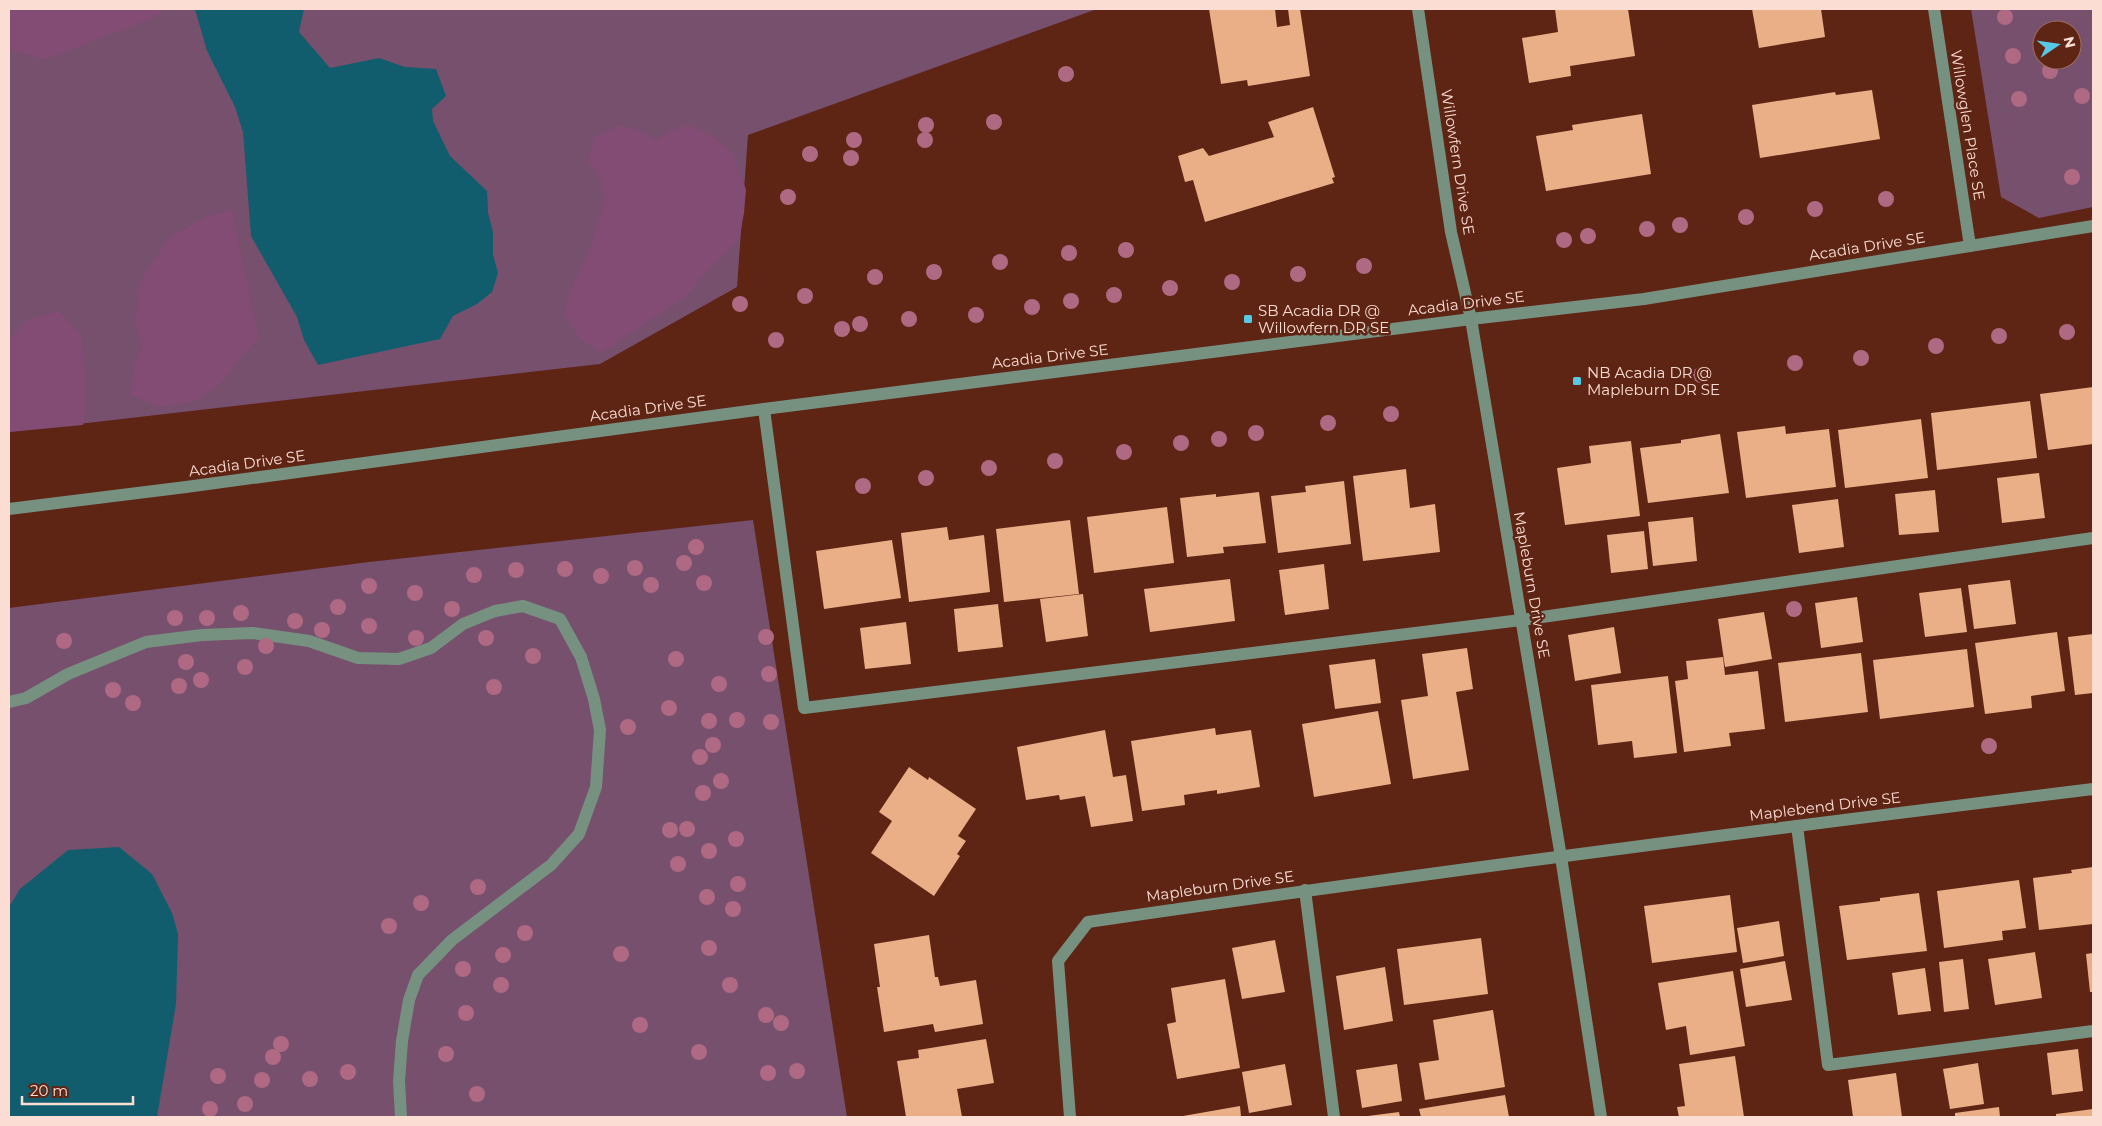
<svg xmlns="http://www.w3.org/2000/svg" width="2102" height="1126" font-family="Montserrat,sans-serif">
<rect width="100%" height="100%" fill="#5e2414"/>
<g fill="#77506d" fill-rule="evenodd">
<polygon points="9,9 1097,9 748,135 737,287 600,364 9,432"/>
<path d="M1971,9H2093V207L2039,218L2001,197ZM2042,30H2072V60H2042Z"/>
<polygon points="753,520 847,1117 9,1117 9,608 369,562"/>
</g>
<g fill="#824c75">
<polygon points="9,9 166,9 153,18 43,60 9,48"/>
<polygon points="621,125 644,133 657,141 668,132 688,125 713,137 730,150 739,168 746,190 744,213 739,240 710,267 687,296 601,353 580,339 564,313 574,282 587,256 605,200 602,182 588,160 595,137"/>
<polygon points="232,210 259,338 242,356 221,383 193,402 160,407 131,395 134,365 142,346 135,320 141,280 169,238 207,216"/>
<polygon points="59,311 81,335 86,376 86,413 83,425 9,432 9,340 26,321"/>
</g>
<g fill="#115d6d">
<polygon points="195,9 304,9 299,32 330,68 379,58 405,67 436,69 446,96 432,109 433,121 450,156 487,191 488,213 493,232 493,255 498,273 492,292 477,304 453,316 440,339 318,365 304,340 297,317 251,236 243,132 235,107 207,51"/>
<polygon points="119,847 152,874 172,913 178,934 176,1004 157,1117 9,1117 9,907 20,889 68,850"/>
</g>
<g fill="#eaaf86">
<polygon points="1209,9 1275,9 1277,27 1290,25 1288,9 1300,9 1310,76 1248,86 1247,80 1221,84"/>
<polygon points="1555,9 1628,9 1635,56 1570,66 1571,76 1529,83 1522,38 1558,32"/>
<polygon points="1752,9 1821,9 1825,37 1759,48"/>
<polygon points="1872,90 1880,139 1760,158 1752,105 1835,92 1836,95"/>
<polygon points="1313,107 1335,177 1332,178 1334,183 1205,222 1193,180 1185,182 1178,156 1203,148 1209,156 1274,137 1268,122"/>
<polygon points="1642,114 1651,174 1546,191 1536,136 1573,130 1572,125"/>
<polygon points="2093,387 2093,444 2048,450 2040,394"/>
<polygon points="2030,401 2037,458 1937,470 1931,413"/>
<polygon points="1921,419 1928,478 1845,488 1838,430"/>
<polygon points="1785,426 1786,434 1829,429 1836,487 1746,498 1737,432"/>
<polygon points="1720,434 1729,493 1648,503 1640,448 1681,443 1681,440"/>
<polygon points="1631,441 1640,516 1565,525 1557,468 1591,463 1589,446"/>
<polygon points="1406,469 1410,508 1435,504 1440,552 1363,561 1353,476"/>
<polygon points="2039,473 2045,518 2002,523 1997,478"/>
<polygon points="1344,481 1351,544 1278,553 1271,496 1306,492 1305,486"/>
<polygon points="1935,490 1939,532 1899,535 1895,494"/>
<polygon points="1259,492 1266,543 1223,547 1224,553 1187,557 1180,498 1216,494 1216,497"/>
<polygon points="1838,499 1844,547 1799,553 1792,505"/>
<polygon points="1167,507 1174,563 1094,573 1087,517"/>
<polygon points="1693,517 1697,561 1653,566 1648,522"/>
<polygon points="1070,520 1079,594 1004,602 996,529"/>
<polygon points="947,527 949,540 984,535 990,592 909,602 901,533"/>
<polygon points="1644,531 1648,569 1611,573 1607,535"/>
<polygon points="892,540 901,598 824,609 816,551"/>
<polygon points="1324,564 1329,609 1285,615 1279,570"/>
<polygon points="1230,579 1235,621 1150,632 1144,589"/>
<polygon points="2010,580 2016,624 1974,629 1968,585"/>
<polygon points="1961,588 1967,632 1925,637 1919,593"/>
<polygon points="1083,594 1088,636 1046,642 1040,599"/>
<polygon points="1857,597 1863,642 1821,648 1815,603"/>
<polygon points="998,604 1003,647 958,652 954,609"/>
<polygon points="1764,612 1772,659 1725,667 1718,619"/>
<polygon points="906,622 911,664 865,669 860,628"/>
<polygon points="1614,627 1621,673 1575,681 1568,635"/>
<polygon points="2057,632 2065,691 2031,696 2032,708 1985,714 1975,643"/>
<polygon points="2093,634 2093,693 2075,695 2068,637"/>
<polygon points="1467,648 1473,689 1456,692 1469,770 1413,779 1401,700 1428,696 1422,654"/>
<polygon points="1967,649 1974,707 1880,719 1873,660"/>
<polygon points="1861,653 1868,712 1785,722 1778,663"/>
<polygon points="1723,657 1725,675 1758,671 1765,729 1729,733 1731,746 1684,752 1675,681 1688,679 1686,661"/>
<polygon points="1375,659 1381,703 1335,709 1329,665"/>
<polygon points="1668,676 1677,753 1634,758 1632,741 1598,745 1591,685"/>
<polygon points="1378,711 1391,784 1314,797 1302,724"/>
<polygon points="1215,728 1216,735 1251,730 1260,787 1217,794 1217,790 1184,795 1185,805 1142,811 1131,741"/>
<polygon points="1105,730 1113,777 1126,775 1133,821 1091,827 1085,796 1060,800 1059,795 1026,800 1017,747"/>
<polygon points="909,767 928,780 929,777 976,809 958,836 966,841 957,854 960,856 934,896 871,853 892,821 879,812"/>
<polygon points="2093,867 2093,924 2039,930 2033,878 2072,873 2071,870"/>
<polygon points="2019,880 2026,928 2002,931 2003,940 1944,948 1937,891"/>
<polygon points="1919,893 1927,951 1847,960 1839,906 1880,901 1880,898"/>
<polygon points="1730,895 1737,952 1652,963 1644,906"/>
<polygon points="1779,921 1784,956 1743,963 1737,928"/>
<polygon points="929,935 935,977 938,977 940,986 976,980 983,1024 935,1032 933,1024 884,1032 877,987 880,987 874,944"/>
<polygon points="1481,938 1488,994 1404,1005 1397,949"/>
<polygon points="1275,940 1285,992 1242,999 1232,948"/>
<polygon points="2035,952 2042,998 1995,1005 1988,959"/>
<polygon points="2093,953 2093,992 2090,992 2086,954"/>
<polygon points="1963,959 1969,1009 1944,1012 1939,962"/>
<polygon points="1785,961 1792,1000 1746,1007 1740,969"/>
<polygon points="1385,967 1393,1021 1344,1030 1336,976"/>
<polygon points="1925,968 1931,1011 1898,1015 1892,973"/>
<polygon points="1733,971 1745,1046 1690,1055 1686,1026 1666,1030 1658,983"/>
<polygon points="1225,979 1240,1068 1177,1079 1167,1024 1176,1022 1171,988"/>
<polygon points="1493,1010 1505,1087 1425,1100 1419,1063 1439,1060 1433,1020"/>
<polygon points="986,1039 994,1083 957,1089 962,1117 906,1117 897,1061 919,1058 918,1050"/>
<polygon points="2078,1049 2083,1091 2052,1095 2047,1053"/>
<polygon points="1735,1056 1744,1117 1679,1117 1677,1107 1685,1106 1679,1064"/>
<polygon points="1978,1063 1984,1104 1950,1109 1943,1069"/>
<polygon points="1285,1064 1292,1105 1249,1113 1242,1072"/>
<polygon points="1397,1064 1402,1101 1362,1108 1356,1070"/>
<polygon points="1896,1073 1902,1117 1853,1117 1848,1080"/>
<polygon points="1505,1095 1509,1117 1421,1117 1419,1109"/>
<polygon points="1240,1106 1241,1117 1184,1117 1183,1116"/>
<polygon points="1999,1107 2000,1117 1955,1117 1955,1113"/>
<polygon points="2093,1109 2093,1117 2056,1117 2056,1114"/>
<polygon points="1399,1112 1400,1117 1369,1117 1368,1116"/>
</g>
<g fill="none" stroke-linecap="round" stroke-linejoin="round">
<g stroke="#779180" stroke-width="12">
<polyline points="1418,9 1451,232 1471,319 1561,857 1601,1117"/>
<polyline points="1934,9 1970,246"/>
<polyline points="764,409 804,708 1521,620 2093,538"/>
<polyline points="9,509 186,487 764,409 1471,319 1644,299 2093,226"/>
<polyline points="9,702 26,698 68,674 146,642 202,635 253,633 309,641 358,658 399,659 431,648 463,624 495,611 523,606 560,619 581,657 594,699 600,730 596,787 579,834 551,865 452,940 418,975 409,1000 402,1041 399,1081 401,1117"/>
<polyline points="1797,826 1828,1065 2093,1031"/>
<polyline points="1305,890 1334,1117"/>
<path d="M1070,1117L1058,961L1088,922C1423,873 1758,830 2093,789"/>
</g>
</g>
<g fill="#af6983">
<circle cx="2005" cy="17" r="8"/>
<circle cx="2013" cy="56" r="8"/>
<circle cx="2050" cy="71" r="8"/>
<circle cx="1066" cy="74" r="8"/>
<circle cx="2082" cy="96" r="8"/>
<circle cx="2019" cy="99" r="8"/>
<circle cx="994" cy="122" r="8"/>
<circle cx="926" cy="125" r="8"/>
<circle cx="854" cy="140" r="8"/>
<circle cx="925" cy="140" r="8"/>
<circle cx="810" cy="154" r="8"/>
<circle cx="851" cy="158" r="8"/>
<circle cx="2072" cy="177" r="8"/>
<circle cx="788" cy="197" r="8"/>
<circle cx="1886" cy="199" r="8"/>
<circle cx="1815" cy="209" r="8"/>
<circle cx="1746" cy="217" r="8"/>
<circle cx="1680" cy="225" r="8"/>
<circle cx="1647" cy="229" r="8"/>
<circle cx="1588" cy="236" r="8"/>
<circle cx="1564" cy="240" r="8"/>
<circle cx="1126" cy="250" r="8"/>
<circle cx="1069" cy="253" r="8"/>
<circle cx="1000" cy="262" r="8"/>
<circle cx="1364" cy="266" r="8"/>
<circle cx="934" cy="272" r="8"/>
<circle cx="1298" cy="274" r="8"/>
<circle cx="875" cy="277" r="8"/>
<circle cx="1232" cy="282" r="8"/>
<circle cx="1170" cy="288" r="8"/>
<circle cx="1114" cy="295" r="8"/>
<circle cx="805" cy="296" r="8"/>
<circle cx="1071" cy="301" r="8"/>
<circle cx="740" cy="304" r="8"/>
<circle cx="1032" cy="307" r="8"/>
<circle cx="976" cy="315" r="8"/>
<circle cx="909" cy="319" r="8"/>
<circle cx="860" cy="324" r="8"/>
<circle cx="842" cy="329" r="8"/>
<circle cx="2067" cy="332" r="8"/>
<circle cx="1999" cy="336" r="8"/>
<circle cx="776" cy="340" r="8"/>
<circle cx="1936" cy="346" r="8"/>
<circle cx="1861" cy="358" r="8"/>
<circle cx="1795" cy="363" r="8"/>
<circle cx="1701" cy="375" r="8"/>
<circle cx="1391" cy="414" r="8"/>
<circle cx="1328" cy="423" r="8"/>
<circle cx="1256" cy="433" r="8"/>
<circle cx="1219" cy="439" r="8"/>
<circle cx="1181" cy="443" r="8"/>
<circle cx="1124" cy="452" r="8"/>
<circle cx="1055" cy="461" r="8"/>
<circle cx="989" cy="468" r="8"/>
<circle cx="926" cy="478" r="8"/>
<circle cx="863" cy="486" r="8"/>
<circle cx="696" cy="547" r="8"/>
<circle cx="684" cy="563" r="8"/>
<circle cx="635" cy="568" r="8"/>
<circle cx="565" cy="569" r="8"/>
<circle cx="516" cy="570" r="8"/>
<circle cx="474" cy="575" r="8"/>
<circle cx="601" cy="576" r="8"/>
<circle cx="704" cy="583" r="8"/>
<circle cx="651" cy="585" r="8"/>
<circle cx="369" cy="586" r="8"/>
<circle cx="415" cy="593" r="8"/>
<circle cx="338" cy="607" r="8"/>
<circle cx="452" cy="609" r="8"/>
<circle cx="1794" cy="609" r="8"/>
<circle cx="241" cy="613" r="8"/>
<circle cx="175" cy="618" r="8"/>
<circle cx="207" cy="618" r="8"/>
<circle cx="295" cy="621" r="8"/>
<circle cx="369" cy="626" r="8"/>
<circle cx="322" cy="630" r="8"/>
<circle cx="766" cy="637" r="8"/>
<circle cx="416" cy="638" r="8"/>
<circle cx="486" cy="638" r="8"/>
<circle cx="64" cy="641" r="8"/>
<circle cx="266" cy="646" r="8"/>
<circle cx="533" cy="656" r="8"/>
<circle cx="676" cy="659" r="8"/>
<circle cx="186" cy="662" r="8"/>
<circle cx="245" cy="667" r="8"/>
<circle cx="769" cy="674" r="8"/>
<circle cx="201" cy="680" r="8"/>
<circle cx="719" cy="684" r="8"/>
<circle cx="179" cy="686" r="8"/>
<circle cx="494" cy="687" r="8"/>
<circle cx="113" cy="690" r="8"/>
<circle cx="133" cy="703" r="8"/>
<circle cx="669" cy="708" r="8"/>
<circle cx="737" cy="720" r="8"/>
<circle cx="709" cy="721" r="8"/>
<circle cx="771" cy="722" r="8"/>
<circle cx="628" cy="727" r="8"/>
<circle cx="713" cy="745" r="8"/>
<circle cx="1989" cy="746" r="8"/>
<circle cx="700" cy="757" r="8"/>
<circle cx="721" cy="781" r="8"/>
<circle cx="703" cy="793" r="8"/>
<circle cx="687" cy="829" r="8"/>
<circle cx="670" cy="830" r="8"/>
<circle cx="736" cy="839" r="8"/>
<circle cx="709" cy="851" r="8"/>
<circle cx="678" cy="864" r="8"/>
<circle cx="738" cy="884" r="8"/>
<circle cx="478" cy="887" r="8"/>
<circle cx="707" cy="897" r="8"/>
<circle cx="421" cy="903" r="8"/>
<circle cx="733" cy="909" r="8"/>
<circle cx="389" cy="926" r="8"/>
<circle cx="525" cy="933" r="8"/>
<circle cx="709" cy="948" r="8"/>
<circle cx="621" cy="954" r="8"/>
<circle cx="503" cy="955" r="8"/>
<circle cx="463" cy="969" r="8"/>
<circle cx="501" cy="985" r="8"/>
<circle cx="730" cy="985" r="8"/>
<circle cx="466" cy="1013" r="8"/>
<circle cx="766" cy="1015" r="8"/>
<circle cx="781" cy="1023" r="8"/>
<circle cx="640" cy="1025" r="8"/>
<circle cx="281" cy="1044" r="8"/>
<circle cx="699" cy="1052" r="8"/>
<circle cx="446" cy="1054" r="8"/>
<circle cx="273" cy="1057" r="8"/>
<circle cx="797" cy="1071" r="8"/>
<circle cx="348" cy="1072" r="8"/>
<circle cx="768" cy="1073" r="8"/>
<circle cx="218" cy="1076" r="8"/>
<circle cx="310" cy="1079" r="8"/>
<circle cx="262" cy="1080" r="8"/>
<circle cx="477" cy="1094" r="8"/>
<circle cx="245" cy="1104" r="8"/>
<circle cx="210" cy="1109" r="8"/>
</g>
<g fill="#58c9e4" stroke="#5e2414" stroke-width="2">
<rect x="1243" y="314" width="10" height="10" rx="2.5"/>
<rect x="1572" y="376" width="10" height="10" rx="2.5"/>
</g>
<g text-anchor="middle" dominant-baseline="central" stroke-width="5" stroke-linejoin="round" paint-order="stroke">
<g font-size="15" fill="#fbddd4" stroke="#5e2414">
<text transform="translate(1968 125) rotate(81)">Willowglen Place SE</text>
<text transform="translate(1458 162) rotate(81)">Willowfern Drive SE</text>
<text transform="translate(1867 246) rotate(-9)">Acadia Drive SE</text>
<text transform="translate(1466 303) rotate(-7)">Acadia Drive SE</text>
<text transform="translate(1050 356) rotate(-7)">Acadia Drive SE</text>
<text transform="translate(648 408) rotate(-8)">Acadia Drive SE</text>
<text transform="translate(247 463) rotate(-8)">Acadia Drive SE</text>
<text transform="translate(1532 585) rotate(80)">Mapleburn Drive SE</text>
<text transform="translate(1825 806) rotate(-7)">Maplebend Drive SE</text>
<text transform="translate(1220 886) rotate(-8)">Mapleburn Drive SE</text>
</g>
<g font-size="15" fill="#fbddd4" stroke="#5e2414" text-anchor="start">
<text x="1258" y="310">SB Acadia DR @<tspan x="1258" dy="17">Willowfern DR SE</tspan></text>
<text x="1587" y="372">NB Acadia DR @<tspan x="1587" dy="17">Mapleburn DR SE</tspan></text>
</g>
</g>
<rect width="2102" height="1126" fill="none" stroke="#fbddd4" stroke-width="20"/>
<g transform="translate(2057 45) rotate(77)"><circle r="24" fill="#5e2414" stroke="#9d6e61"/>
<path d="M0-4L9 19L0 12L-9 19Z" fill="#58c9e4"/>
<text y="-8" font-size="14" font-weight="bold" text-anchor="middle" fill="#fbddd4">N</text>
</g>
<path d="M22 1096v8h111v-8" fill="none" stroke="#fbddd4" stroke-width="2.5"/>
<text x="30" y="1096" font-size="15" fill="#fbddd4" stroke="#5e2414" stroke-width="4" paint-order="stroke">20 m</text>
</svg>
